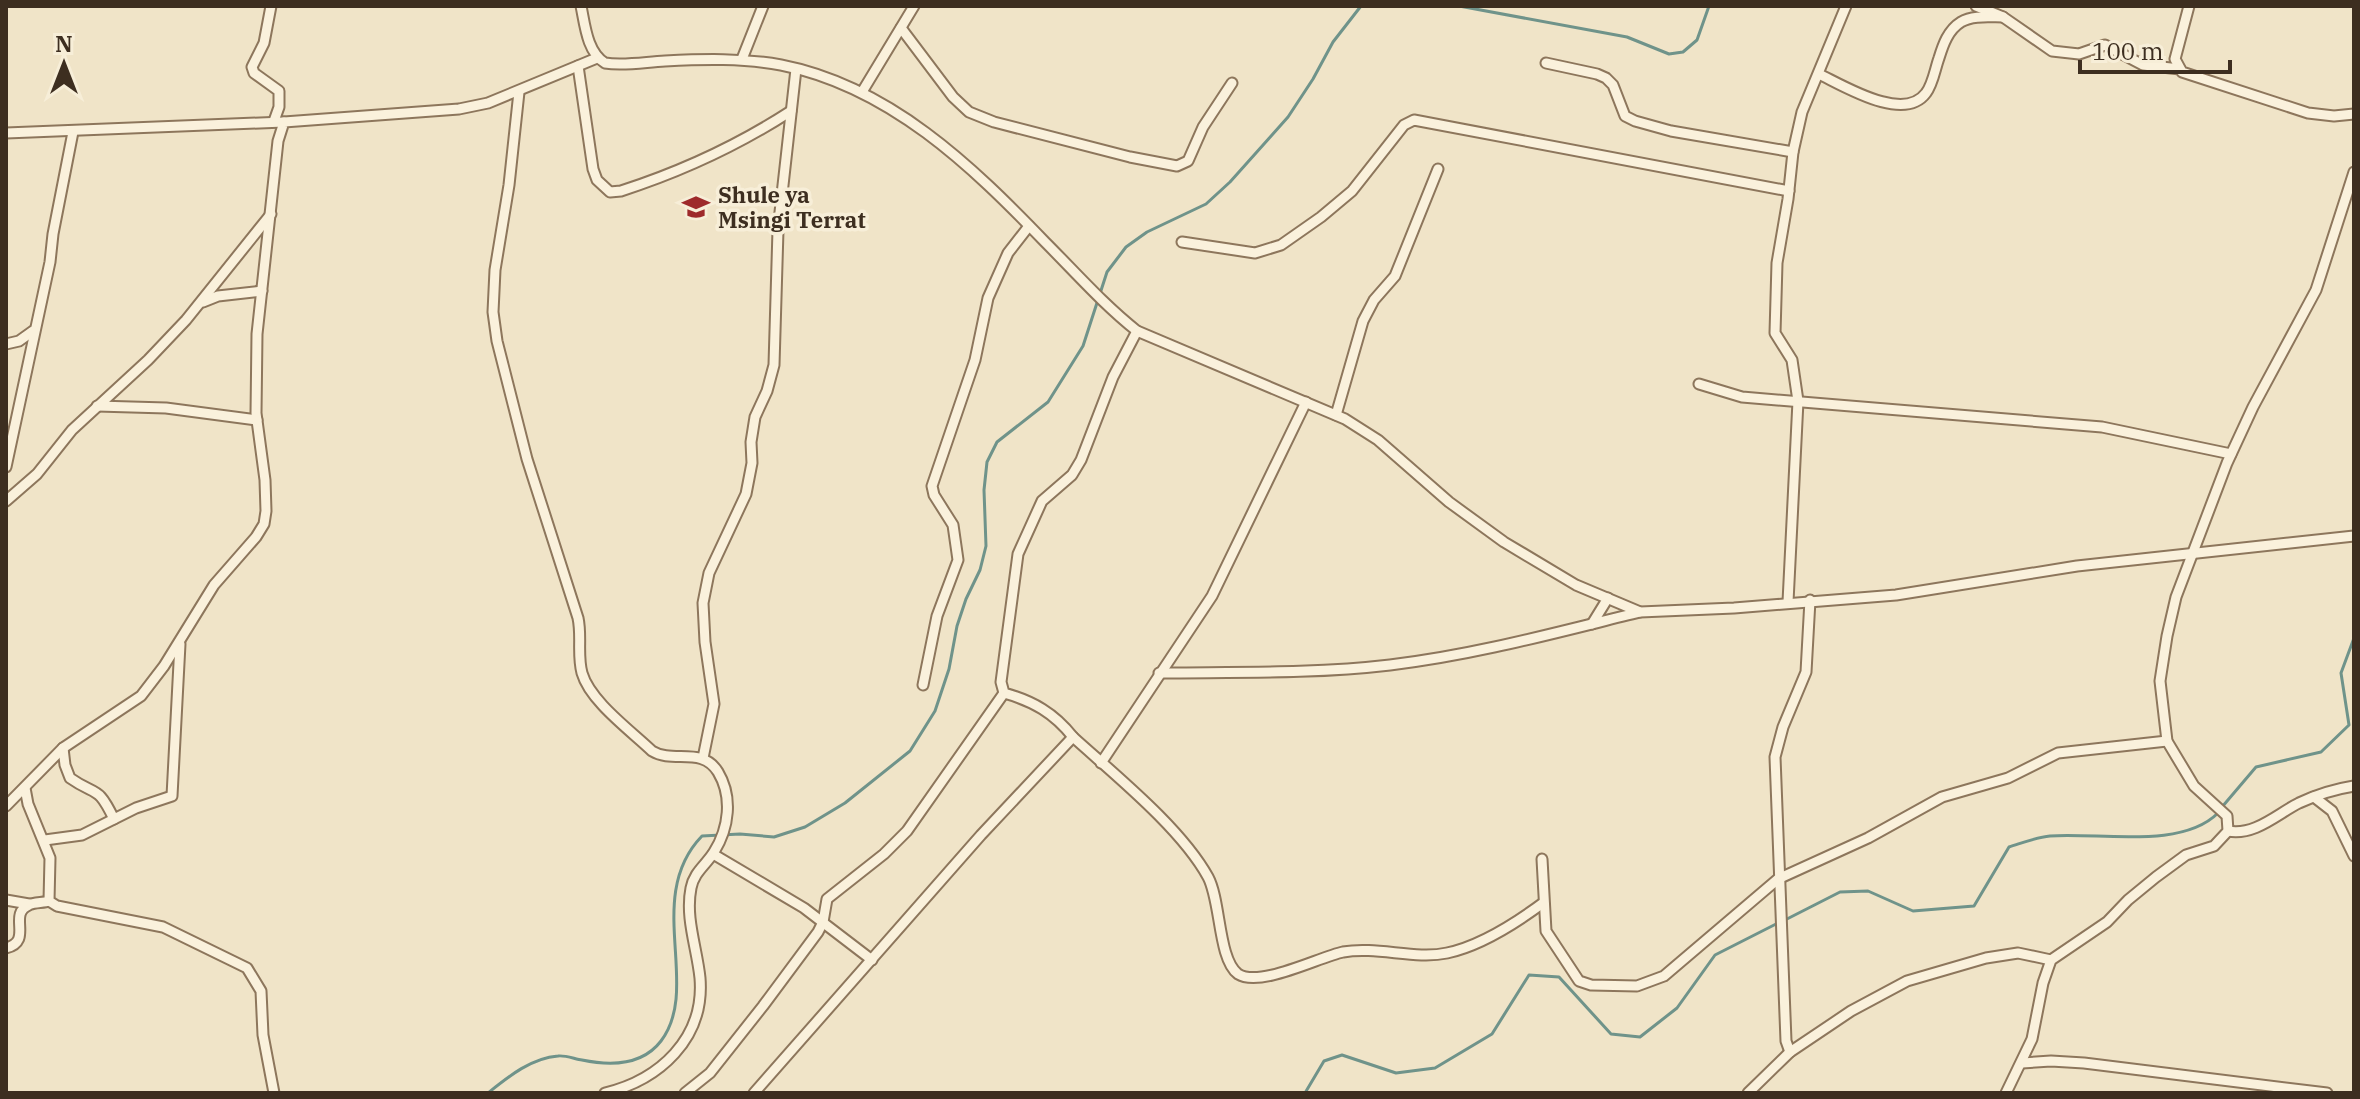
<svg xmlns="http://www.w3.org/2000/svg" width="2360" height="1099" font-family="'IBM Plex Serif',serif">
<rect width="100%" height="100%" fill="#f0e4c8"/>
<g fill="none" stroke-linecap="round" stroke-linejoin="round">
<g stroke="#6f938a" stroke-width="3">
<polyline points="1459,6 1627,37 1669,54 1683,52 1697,40 1709,6"/>
<polyline points="2222,807 2256,767 2321,752 2349,725 2341,673 2354,638"/>
<path d="M1785,920L1840,892L1868,891L1913,911L1974,906L2009,847C2022,843 2037,837 2050,836C2098,832 2181,850 2218,813"/>
<path d="M488,1093C508,1077 531,1058 558,1056C565,1055 575,1059 582,1060C611,1066 642,1066 661,1041C702,987 643,897 702,836L740,834L774,837L805,827L845,803L910,751L935,711L949,669L957,626L966,599L980,570L986,546L984,490L987,462L997,442L1048,402L1083,346L1107,272L1126,247L1147,232L1206,204L1230,182L1288,117L1313,79L1333,42L1361,6"/>
<polyline points="1305,1093 1324,1061 1342,1055 1396,1073 1435,1068 1492,1034 1529,975 1559,977 1611,1034 1640,1037 1677,1008 1715,955 1778,923"/>
</g>
<g stroke="#8d765c" stroke-width="13">
<g id="minor">
<polyline points="271,6 264,43 252,67 254,73 279,91 279,107 274,121"/>
<path d="M581,6C585,25 587,52 605,63C624,66 645,62 665,61C704,59 743,58 781,65C889,86 972,166 1045,242C1076,273 1103,304 1137,331L1345,419L1378,440L1449,502L1504,542L1576,585L1640,612L1734,608L1896,595L2077,566L2354,536"/>
<polyline points="1976,6 2003,17 2052,51 2079,54 2105,45 2143,65 2180,69"/>
<polyline points="2189,6 2175,59 2182,72 2308,113 2334,116 2354,114"/>
<polyline points="901,28 953,97 969,112 994,122 1130,157 1177,166 1188,161 1203,127 1232,83"/>
<polyline points="742,59 763,6"/>
<polyline points="1546,63 1597,74 1606,78 1613,85 1625,116 1635,121 1671,131 1793,152"/>
<path d="M578,66L593,169L597,180L610,192L621,191C683,171 737,146 791,111"/>
<path d="M1819,74C1844,86 1904,123 1926,93C1933,84 1935,69 1939,58C1943,45 1948,30 1961,22C1972,15 1990,17 2003,17"/>
<path d="M519,92L509,185L495,270L493,312L497,341L527,459L578,618C582,636 577,655 582,673C590,701 630,730 652,751C673,764 702,746 718,772C733,797 729,828 714,852C706,865 694,872 691,888C685,918 697,948 700,978C705,1039 659,1080 605,1093"/>
<polyline points="862,92 914,6"/>
<polyline points="6,133 284,122"/>
<polyline points="1182,242 1255,253 1281,245 1321,217 1352,191 1404,125 1414,120 1789,191"/>
<polyline points="203,302 218,296 262,291"/>
<path d="M1137,331L1113,377L1081,460L1072,475L1042,501L1018,554L1001,682L1004,693C1033,701 1054,713 1073,737C1115,775 1181,828 1208,877C1221,901 1218,959 1238,974C1260,988 1319,957 1343,952C1377,946 1415,960 1447,953C1480,946 1516,923 1543,903"/>
<polyline points="6,344 19,341 33,331"/>
<polyline points="1699,384 1742,397 2102,427 2231,454"/>
<polyline points="97,406 166,408 257,420"/>
<polyline points="1336,415 1363,321 1374,300 1395,276 1438,169"/>
<polyline points="6,467 50,262 53,234 73,132"/>
<polyline points="6,501 37,474 72,430 148,360 186,320 271,214"/>
<polyline points="1788,602 1798,401 1792,360 1775,333 1777,263 1788,199 1793,152 1802,112 1846,6"/>
<polyline points="1592,624 1608,598"/>
<path d="M1159,673C1236,672 1314,674 1390,665C1475,655 1558,632 1640,612"/>
<polyline points="923,685 937,616 958,560 953,525 934,495 932,486 975,360 988,298 1008,253 1029,226"/>
<path d="M63,748L65,765L70,778C97,797 97,784 114,819"/>
<polyline points="703,758 714,704 705,642 703,603 709,573 746,494 752,463 751,442 755,417 767,391 774,365 778,230 796,69"/>
<polyline points="1101,763 1212,596 1306,402"/>
<polyline points="25,788 28,804 50,858 49,901 57,906 163,927 247,968 261,991 263,1035 274,1093"/>
<polyline points="2314,797 2332,811 2354,856"/>
<polyline points="6,806 63,748 141,696 164,666 214,585 256,537 264,524 266,511 265,480 256,413 257,334 278,141 284,122 459,109 488,103 597,58"/>
<path d="M2228,831C2255,836 2277,814 2299,803C2316,795 2335,789 2354,786"/>
<polyline points="45,840 82,835 136,808 172,796 180,644"/>
<polyline points="713,854 804,908 872,960"/>
<polyline points="1542,859 1546,931 1579,981 1591,985 1637,986 1664,976 1778,879 1868,838 1942,797 2008,778 2058,753 2167,741"/>
<polyline points="6,900 29,904"/>
<path d="M6,948C34,941 7,914 29,905C34,902 43,903 49,901"/>
<polyline points="1790,1052 1786,1041 1775,757 1783,727 1806,672 1810,600"/>
<polyline points="2022,1063 2051,1061 2084,1063 2327,1093"/>
<polyline points="685,1093 710,1073 763,1006 818,932 823,922 827,899 884,854 907,831 1004,693"/>
<polyline points="754,1093 981,835 1073,737"/>
<polyline points="1748,1093 1790,1052 1851,1011 1907,981 1986,958 2018,953 2051,960"/>
<polyline points="2006,1093 2032,1039 2043,983 2051,960 2107,922 2128,900 2156,877 2186,855 2214,846 2228,831 2227,816 2194,786 2167,741 2160,681 2167,636 2176,597 2227,463 2253,407 2316,290 2354,172"/>
</g>
</g>
<use href="#minor" stroke="#faf1dc" stroke-width="9"/>
</g>
<defs>
<g id="school-bare" transform="scale(2.16)"><path d="M0-5L7-2L0 1L-7-2ZM-4 1L0 2.5L4 1V4Q0 6-4 4Z" fill="#9e2a2b" stroke="#f7eed8" stroke-width="2.5" paint-order="stroke"/></g>
</defs>
<g fill-rule="evenodd">
<use href="#school-bare" x="696" y="207"/>
</g>
<g text-anchor="middle" dominant-baseline="central" stroke-width="7" stroke-linejoin="round" paint-order="stroke">
<g font-size="22" font-weight="bold" fill="#3d2e20" stroke="#f7eed8" text-anchor="start">
<text x="718" y="194">Shule ya<tspan x="718" dy="25">Msingi Terrat</tspan></text>
</g>
</g>
<rect width="2360" height="1099" fill="none" stroke="#3d2e20" stroke-width="16"/>
<g transform="translate(64 64)" stroke="#f7eed8" stroke-width="6" paint-order="stroke">
<path d="M0-6L14 30L0 20L-14 30Z" fill="#3d2e20"/>
<text y="-12" font-size="22" font-weight="bold" text-anchor="middle" fill="#3d2e20">N</text>
</g>
<path d="M2080 60v12h150v-12" fill="none" stroke="#3d2e20" stroke-width="4"/>
<text x="2092" y="60" font-size="24" fill="#3d2e20" stroke="#f7eed8" stroke-width="6" paint-order="stroke">100 m</text>
</svg>
